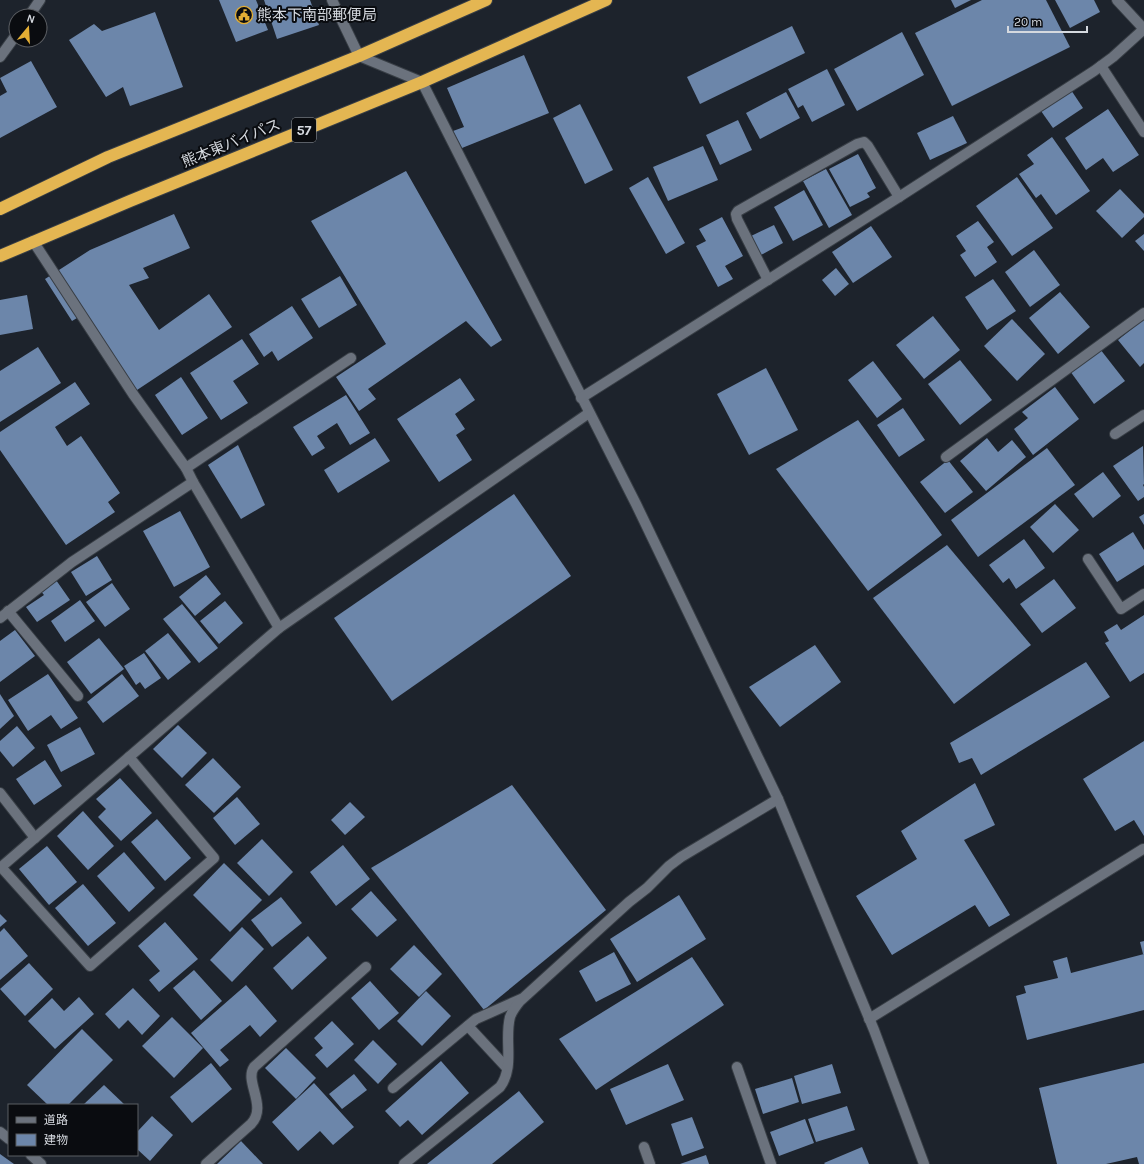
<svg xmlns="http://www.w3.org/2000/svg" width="1144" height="1164" font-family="Karla,'Noto Sans JP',sans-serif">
<rect width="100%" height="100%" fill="#1d232c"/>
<g fill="#6c86aa">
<polygon points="219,0 256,0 268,30 236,42"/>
<polygon points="264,0 310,0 319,25 277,39"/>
<polygon points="951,0 971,0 955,8"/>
<polygon points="982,0 1046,0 1070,47 952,106 915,33"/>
<polygon points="1055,0 1094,0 1100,12 1070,28"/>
<polygon points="155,12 183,87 130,106 123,87 106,97 69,40 94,24 102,31"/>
<polygon points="792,26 805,53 700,104 687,77"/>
<polygon points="902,32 924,75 857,111 834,69"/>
<polygon points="524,55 549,113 462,148 453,131 464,127 447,88"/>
<polygon points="31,61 57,107 0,138 0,96 7,92 0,78"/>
<polygon points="827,69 845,105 812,122 803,105 798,108 788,89"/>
<polygon points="1071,90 1083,108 1053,128 1041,111"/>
<polygon points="786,92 800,118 760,139 746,113"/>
<polygon points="580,104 613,170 585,184 553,118"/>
<polygon points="1108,109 1139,155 1113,172 1103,158 1086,170 1065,138"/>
<polygon points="953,116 967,143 930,160 917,133"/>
<polygon points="738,120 752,150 720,165 706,135"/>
<polygon points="1052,137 1090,191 1056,215 1041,194 1036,198 1019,174 1034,164 1027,155"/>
<polygon points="703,146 718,180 668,201 653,167"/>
<polygon points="858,154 876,188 867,193 870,197 850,207 829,169"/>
<polygon points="826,169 852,215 829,228 803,181"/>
<polygon points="406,171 502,340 491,347 466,321 368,389 376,399 359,411 336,377 386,344 311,221"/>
<polygon points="648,177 685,243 666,254 629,188"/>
<polygon points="1017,177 1053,228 1012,256 976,206"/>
<polygon points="1120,189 1144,214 1144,217 1122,238 1096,211"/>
<polygon points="804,190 823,225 793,241 774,207"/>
<polygon points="174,214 190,248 143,268 149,278 129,285 159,330 209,294 232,327 134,392 77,318 72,321 45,279 90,250"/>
<polygon points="722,217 743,256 725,266 733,279 718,287 696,246 706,241 699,229"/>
<polygon points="978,221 994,242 987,247 997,262 975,277 960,255 966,251 956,236"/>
<polygon points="774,225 783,243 761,255 751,236"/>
<polygon points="871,226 892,257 853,283 832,252"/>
<polygon points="1144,234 1144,251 1135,241"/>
<polygon points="1034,250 1060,285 1030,307 1005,272"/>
<polygon points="836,268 849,284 835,296 822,280"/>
<polygon points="340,276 357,305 319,328 301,299"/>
<polygon points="993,279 1016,311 987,330 965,297"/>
<polygon points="1060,292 1090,327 1058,354 1029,318"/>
<polygon points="27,295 33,329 0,335 0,300"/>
<polygon points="292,306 313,338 278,361 272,351 264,357 249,334"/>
<polygon points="933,316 960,350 924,379 896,345"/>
<polygon points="1012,319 1045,354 1017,381 984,346"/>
<polygon points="1144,319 1144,363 1140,367 1118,340"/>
<polygon points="242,339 259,364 233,381 248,403 221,420 190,373"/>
<polygon points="38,347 61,383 0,422 0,371"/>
<polygon points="1100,349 1125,381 1094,404 1070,371"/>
<polygon points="960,360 992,400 960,425 928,384"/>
<polygon points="873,361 902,399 877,418 848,380"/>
<polygon points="766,368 798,430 749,455 717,394"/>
<polygon points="181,377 208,418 182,435 155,395"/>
<polygon points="460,378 475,400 455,414 465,429 456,435 472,460 439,482 397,419"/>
<polygon points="75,382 90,404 55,427 67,446 81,436 120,493 108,502 115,512 66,545 0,450 0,432"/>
<polygon points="1055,387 1079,419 1033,455 1014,429 1028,418 1022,412"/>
<polygon points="346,395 370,433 350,445 337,423 317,436 325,448 312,456 293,427"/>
<polygon points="903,408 925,440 899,457 877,425"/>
<polygon points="858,420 942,535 868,591 776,469"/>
<polygon points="375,438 390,461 338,493 324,470"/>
<polygon points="987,438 998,452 1012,440 1026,457 986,491 960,461"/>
<polygon points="238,445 265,505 241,519 208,465"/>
<polygon points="1143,446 1144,484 1143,485 1144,487 1144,497 1138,501 1113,466"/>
<polygon points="1047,448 1075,485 978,557 951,520"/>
<polygon points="948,460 973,492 945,513 920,482"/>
<polygon points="1103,472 1121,496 1093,518 1074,494"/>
<polygon points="514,494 571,576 392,701 334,618"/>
<polygon points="1055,504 1079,530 1053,553 1030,527"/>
<polygon points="180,511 210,567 174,587 143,531"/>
<polygon points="1144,514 1144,525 1139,517"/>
<polygon points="1133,532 1144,550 1144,565 1117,582 1099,554"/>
<polygon points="1024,539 1045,568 1016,589 1009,578 1003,583 989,565"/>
<polygon points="947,545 1031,645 954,704 873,598"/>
<polygon points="97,556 112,580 86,596 71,572"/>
<polygon points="206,575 221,594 195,616 179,597"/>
<polygon points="1054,579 1076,608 1042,633 1020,604"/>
<polygon points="56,580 70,600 37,622 26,607 44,595 40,590"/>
<polygon points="112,583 130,609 105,627 86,602"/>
<polygon points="80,600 95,621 65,642 51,621"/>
<polygon points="225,601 243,623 219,644 200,621"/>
<polygon points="182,604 218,648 199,663 163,619"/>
<polygon points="1144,615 1144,673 1130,682 1105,643 1109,641 1104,632 1117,624 1121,630"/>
<polygon points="15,630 35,656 0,682 0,641"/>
<polygon points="168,633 191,662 168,680 145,651"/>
<polygon points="99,638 124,669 91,694 67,662"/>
<polygon points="815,645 841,682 780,727 749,687"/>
<polygon points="144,653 161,678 145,689 140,682 136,685 124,666"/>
<polygon points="1086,662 1110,697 981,775 972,758 959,763 950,743"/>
<polygon points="48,674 78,718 61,729 51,715 28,731 8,700"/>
<polygon points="122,674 139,696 103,723 87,702"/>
<polygon points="0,694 14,716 0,729"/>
<polygon points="178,725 207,753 182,778 153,749"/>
<polygon points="17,726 35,748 13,767 0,751 0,741"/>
<polygon points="80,727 95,754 61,772 47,745"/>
<polygon points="1144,741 1144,836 1134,820 1115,831 1083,779"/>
<polygon points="213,758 241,787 214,813 185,785"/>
<polygon points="45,760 62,786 34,805 16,779"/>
<polygon points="120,778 152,813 121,841 98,817 106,809 96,799"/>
<polygon points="975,783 995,825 964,840 1010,915 989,927 975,905 892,955 856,896 917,859 901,831"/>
<polygon points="512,785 606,910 484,1010 371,868"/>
<polygon points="237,797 260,824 235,845 213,818"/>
<polygon points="350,802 365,817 345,835 331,820"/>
<polygon points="83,811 114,846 88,870 57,836"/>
<polygon points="157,819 191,858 165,881 131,842"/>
<polygon points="262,839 293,872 269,896 237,863"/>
<polygon points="343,845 370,879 336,906 310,872"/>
<polygon points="47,846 77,882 49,905 19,869"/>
<polygon points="124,852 155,888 129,912 97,876"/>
<polygon points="224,863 262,900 230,932 193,895"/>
<polygon points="83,884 116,923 88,946 55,908"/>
<polygon points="371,891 397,920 377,937 351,909"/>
<polygon points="679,895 706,939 637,982 610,939"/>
<polygon points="281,897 302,923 272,947 251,920"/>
<polygon points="0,914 7,921 0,927"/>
<polygon points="165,922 198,959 159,992 149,980 160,971 138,946"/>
<polygon points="242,927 264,949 232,982 210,960"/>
<polygon points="4,928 28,956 0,980 0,932"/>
<polygon points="308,936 327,958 292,990 273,968"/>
<polygon points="1144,941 1144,954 1143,954 1140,942"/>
<polygon points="414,945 442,974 419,997 390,969"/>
<polygon points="614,952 631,984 596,1002 579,971"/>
<polygon points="1144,954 1144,1010 1027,1040 1016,996 1026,993 1024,986 1058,978 1053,961 1067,957 1071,973"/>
<polygon points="692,957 724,1005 596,1090 559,1039"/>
<polygon points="29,963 53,989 25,1016 0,989"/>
<polygon points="194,970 222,1001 201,1020 173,988"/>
<polygon points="370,981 399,1013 379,1030 351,998"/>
<polygon points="246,985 277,1021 260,1037 250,1025 220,1050 229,1060 220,1067 191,1033"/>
<polygon points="133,988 160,1016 142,1035 128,1020 119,1029 105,1014"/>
<polygon points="426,991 451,1016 422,1046 397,1021"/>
<polygon points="79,997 94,1014 55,1049 28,1021 52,998 64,1011"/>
<polygon points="172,1017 203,1048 174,1078 142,1046"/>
<polygon points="332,1021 354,1044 327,1068 315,1055 323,1048 314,1038"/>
<polygon points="82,1029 113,1060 68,1105 48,1105 27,1085"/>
<polygon points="373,1040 397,1064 378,1084 354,1060"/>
<polygon points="286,1048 316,1078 296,1099 265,1068"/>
<polygon points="441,1061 469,1093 422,1135 408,1120 400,1127 385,1111"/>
<polygon points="211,1063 232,1089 192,1123 170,1097"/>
<polygon points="1144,1063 1144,1164 1139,1164 1137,1157 1106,1164 1057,1164 1039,1088"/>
<polygon points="668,1064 684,1100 626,1125 610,1089"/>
<polygon points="832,1064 841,1093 802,1104 794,1076"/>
<polygon points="354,1074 367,1090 342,1109 329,1094"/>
<polygon points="792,1078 799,1102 763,1114 755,1089"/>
<polygon points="314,1083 354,1127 333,1145 320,1131 298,1151 272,1122"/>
<polygon points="104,1085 125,1105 83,1105"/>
<polygon points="519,1091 544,1122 492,1164 427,1164"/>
<polygon points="847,1106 855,1130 816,1142 808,1119"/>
<polygon points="152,1116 173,1135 150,1161 137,1149 137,1132"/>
<polygon points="692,1117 704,1148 682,1156 671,1124"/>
<polygon points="805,1119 814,1143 779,1156 770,1132"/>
<polygon points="241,1141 263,1164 217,1164"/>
<polygon points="862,1147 869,1164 825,1164 824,1163"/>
<polygon points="0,1154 14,1164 0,1164"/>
<polygon points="706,1155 709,1164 680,1164"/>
</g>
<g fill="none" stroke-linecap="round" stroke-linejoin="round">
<g stroke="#383e45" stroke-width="12">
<g id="minor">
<polyline points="332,0 359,56 422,82 636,504 778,799 874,1030 924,1164"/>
<polyline points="29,16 40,0"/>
<polyline points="0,57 16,35"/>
<polyline points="1101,66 1144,132"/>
<polyline points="768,280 737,219 736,214 738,211 857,144 864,142 868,146 899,197"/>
<polyline points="581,398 899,197 1094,71 1113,57 1144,29 1117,0"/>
<polyline points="1115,434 1144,415"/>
<polyline points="946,457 1144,313"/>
<polyline points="186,468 351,358"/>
<polyline points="193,482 279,628"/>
<polyline points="1088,559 1121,609 1144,594"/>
<polyline points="8,611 78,696"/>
<polyline points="0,618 72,562 193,482 186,468 133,394 33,241"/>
<polyline points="0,793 35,838"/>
<polyline points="1,867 90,966 214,858 129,757"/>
<polyline points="0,868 279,628 589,413"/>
<polyline points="869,1019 1143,849"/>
<polyline points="468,1026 507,1068"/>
<polyline points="737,1067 771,1164"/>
<polyline points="393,1088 476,1019 521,999"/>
<polyline points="0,1132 9,1139"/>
<polyline points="644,1147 650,1164"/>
<polyline points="31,1155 41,1164"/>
<path d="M206,1164L251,1124C268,1106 244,1082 254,1067L366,967"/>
<path d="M404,1164L500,1087C515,1067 504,1040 510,1017C512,1011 516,1006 520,1001L629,902L647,888L669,866L681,857L778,799"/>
</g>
</g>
<g stroke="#383e45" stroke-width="14">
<g id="highway">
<polyline points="0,209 108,157 359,56 486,0"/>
<polyline points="0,256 130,201 422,82 606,0"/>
</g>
</g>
<use href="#minor" stroke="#6b727d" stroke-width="10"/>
<use href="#highway" stroke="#e4b652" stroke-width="12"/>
</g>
<defs>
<g id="civic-ring" transform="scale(0.9)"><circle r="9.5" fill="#0a0c10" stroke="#e3ae34" stroke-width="1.5"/><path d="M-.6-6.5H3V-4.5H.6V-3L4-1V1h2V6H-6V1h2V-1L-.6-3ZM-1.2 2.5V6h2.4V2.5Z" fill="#e3ae34"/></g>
</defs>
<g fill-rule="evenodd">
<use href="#civic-ring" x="244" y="15"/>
</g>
<g text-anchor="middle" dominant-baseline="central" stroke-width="4" stroke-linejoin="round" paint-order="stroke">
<rect fill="#0a0c10" stroke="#989ca1" stroke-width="1" x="292" y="118" width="24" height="24" rx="3"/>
<g font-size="14" font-weight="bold" fill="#d5d9df">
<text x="304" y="130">57</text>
</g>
<g font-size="15" fill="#d5d9df" stroke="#0a0c10" text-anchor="start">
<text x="257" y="15">熊本下南部郵便局</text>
</g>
<g font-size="15" fill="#d5d9df" stroke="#0a0c10">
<text transform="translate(231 143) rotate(-22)">熊本東バイパス</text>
</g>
</g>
<rect x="8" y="1104" width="130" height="52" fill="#0a0c10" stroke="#5b5e63"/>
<rect x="16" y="1117" width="20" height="6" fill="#6b727d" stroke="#5b5e63"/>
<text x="44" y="1124" font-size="12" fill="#d5d9df">道路</text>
<rect x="16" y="1134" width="20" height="12" fill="#6c86aa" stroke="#5b5e63"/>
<text x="44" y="1144" font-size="12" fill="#d5d9df">建物</text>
<g transform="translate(28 28) rotate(18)"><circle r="19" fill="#0a0c10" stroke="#5b5e63"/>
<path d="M0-3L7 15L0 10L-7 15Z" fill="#e3ae34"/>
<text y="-6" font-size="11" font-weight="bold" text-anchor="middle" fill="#d5d9df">N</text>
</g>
<path d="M1008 26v6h79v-6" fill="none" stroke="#d5d9df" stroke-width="2"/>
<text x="1014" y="26" font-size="12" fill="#d5d9df" stroke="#0a0c10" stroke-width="3" paint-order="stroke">20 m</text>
</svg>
